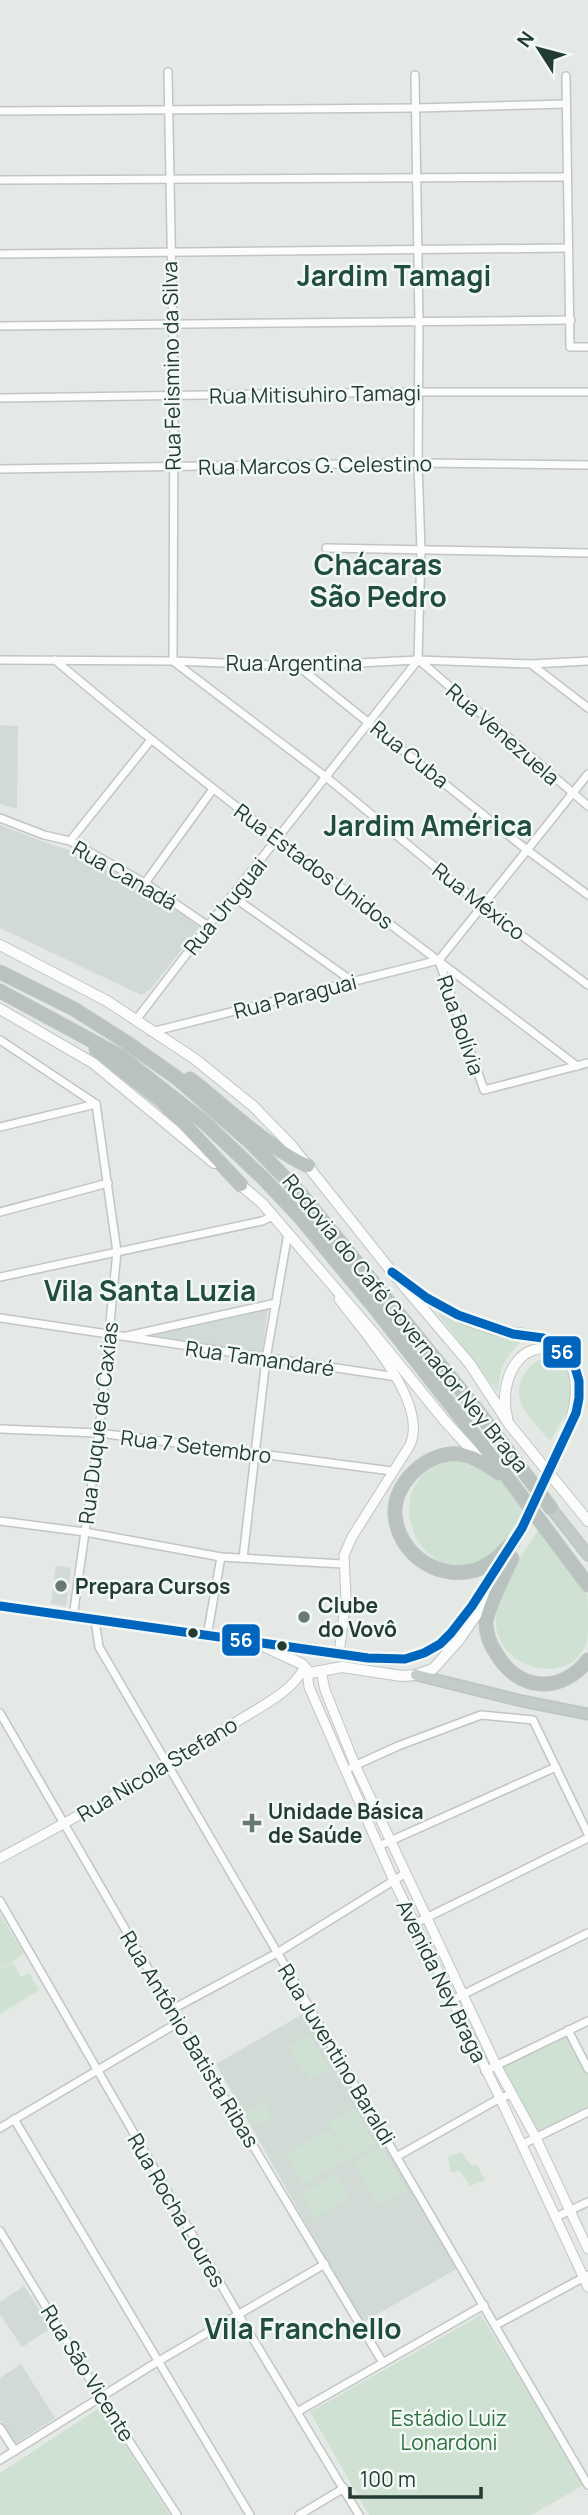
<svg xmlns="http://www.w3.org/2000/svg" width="588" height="2515" font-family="Manrope,sans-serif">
<rect width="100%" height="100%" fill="#e4e9e6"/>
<g fill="#d2dad6">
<polygon points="0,725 18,726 17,809 0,804"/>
<polygon points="0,825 52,845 87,855 201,925 150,990 141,995 0,928"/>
<polygon points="268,1307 262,1353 147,1336 228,1317"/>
<polygon points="56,1566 71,1568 66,1606 51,1604"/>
<polygon points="308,2011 458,2268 362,2323 216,2064"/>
<polygon points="24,2286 51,2328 22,2347 0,2314 0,2302"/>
<polygon points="21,2364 55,2418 15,2444 0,2420 0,2378"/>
</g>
<g fill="#cee1d2">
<path d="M433,1307L484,1329L522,1340C503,1361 501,1364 498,1392Z"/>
<path d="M550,1356C588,1377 568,1413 550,1441C534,1422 508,1401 524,1375C530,1364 538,1359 550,1356Z"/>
<path d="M455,1460C486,1462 504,1485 525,1507C452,1656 348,1481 455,1460Z"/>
<path d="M538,1530C554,1549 577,1570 587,1594C588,1601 588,1612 588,1620C588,1627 588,1636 587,1642C570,1690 491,1669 496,1616C499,1585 523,1555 538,1530Z"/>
<polygon points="0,1914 24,1954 0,1969"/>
<polygon points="13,1962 21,1977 29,1973 39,1990 0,2014 0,1970"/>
<polygon points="567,2032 588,2073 588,2111 537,2136 500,2066"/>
<polygon points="309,2035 329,2068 309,2080 289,2047"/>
<polygon points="264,2102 272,2117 255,2127 246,2113"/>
<polygon points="354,2108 376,2145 349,2161 328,2123"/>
<polygon points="329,2130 346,2159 304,2184 286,2154"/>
<polygon points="381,2146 406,2190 379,2206 353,2162"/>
<polygon points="461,2152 471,2165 477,2165 485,2180 470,2186 460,2171 451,2172 448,2157"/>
<polygon points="336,2175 349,2198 315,2218 301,2194"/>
<polygon points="481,2315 584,2485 531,2515 369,2515 310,2412"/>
<polygon points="101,2407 170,2515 0,2515 0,2473"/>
</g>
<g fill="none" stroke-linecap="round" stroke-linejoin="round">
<g stroke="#c1c6c3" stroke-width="10">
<g id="minor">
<polyline points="168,72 174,395 173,661 326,777 481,905 588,985"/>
<polyline points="415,75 419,323 418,463 421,550 418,660"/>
<polyline points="566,76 570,347 588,347"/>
<polyline points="0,111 417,108 566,104"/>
<polyline points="0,180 567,177"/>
<polyline points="0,254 568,248"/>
<polyline points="0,326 571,320"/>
<polyline points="0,398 417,392 588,392"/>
<polyline points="0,469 418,463 588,465"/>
<polyline points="326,548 588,553"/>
<polyline points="0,660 173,661 298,666 418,660 531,664 588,661"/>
<path d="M55,660C223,802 402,932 577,1066"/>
<polyline points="419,660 588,806"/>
<polyline points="531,664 588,708"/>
<polyline points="298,666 527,850 588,895"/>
<polyline points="0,818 44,835 70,841 145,883 208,926"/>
<polyline points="70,841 150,741"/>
<polyline points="145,883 213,789"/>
<polyline points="232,896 352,981"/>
<polyline points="439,960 588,774"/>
<polyline points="439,961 484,1090 588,1063"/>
<polyline points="136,1020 208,926 418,660"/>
<polyline points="151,1032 439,960"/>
<polyline points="0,1040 96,1104"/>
<polyline points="0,1127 96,1104"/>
<polyline points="0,1212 108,1183"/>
<polyline points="0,1277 262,1221 273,1216"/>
<polyline points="0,1318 397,1377"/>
<polyline points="127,1336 276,1303"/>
<polyline points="0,1429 99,1433 392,1471"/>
<polyline points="0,1521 85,1532 221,1557 343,1564"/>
<polyline points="243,1558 266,1359 288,1233"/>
<polyline points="73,1617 99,1433 117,1252 96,1104"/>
<polyline points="95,1620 99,1647 588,2485"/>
<polyline points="207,1636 221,1557"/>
<polyline points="0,1713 179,2022 383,2363"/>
<polyline points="352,1767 398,1746 481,1715 533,1720 588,1834"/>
<polyline points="379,1846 556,1767"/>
<polyline points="0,1901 238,2314 359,2515"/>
<polyline points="416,1923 588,1838"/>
<polyline points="452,2000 588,1933"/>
<polyline points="173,2009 277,1953 406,1873"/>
<polyline points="568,2030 588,2069"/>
<polyline points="485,2071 588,2021"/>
<polyline points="14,2119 250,2515"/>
<polyline points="0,2128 179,2022"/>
<polyline points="521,2145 588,2112"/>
<polyline points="398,2156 500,2098 512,2094"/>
<polyline points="556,2217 588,2202"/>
<polyline points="0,2231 100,2396 177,2515"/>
<polyline points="496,2325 588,2275"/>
<polyline points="297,2412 484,2305"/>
<polyline points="0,2428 15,2451"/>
<polyline points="0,2460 157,2362 325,2264"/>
<polyline points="299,2515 344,2488"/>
</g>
</g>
<g stroke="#c1c6c3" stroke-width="11">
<g id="tertiary">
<path d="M339,1299C363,1332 429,1402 410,1445L352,1537L344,1555L346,1599L339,1654"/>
<polyline points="307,1671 309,1687 393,1879 500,2098 588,2287"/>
<polyline points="321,1671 325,1690 355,1765 496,2065 536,2138 588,2249"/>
<path d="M0,1858C81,1815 161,1770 238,1721C261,1706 291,1693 304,1668"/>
</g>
</g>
<g stroke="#c0c7c3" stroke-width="12">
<g id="secondary">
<polyline points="0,945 107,1001 195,1059 253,1106 291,1145 392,1272 470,1364 509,1424 588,1521"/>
<polyline points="0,1009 93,1063 214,1163"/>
<polyline points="237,1182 262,1203 371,1330 445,1421 478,1457"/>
<path d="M409,1285C433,1304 460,1319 489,1328C507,1333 525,1332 542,1338C550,1341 558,1347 564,1353C588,1383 571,1425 556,1457"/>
<path d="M507,1417C498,1382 519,1334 561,1353"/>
<path d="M0,1606L260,1644L316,1649L323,1653C350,1654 377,1662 404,1659C416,1658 433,1651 442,1642C471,1616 503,1563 522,1528"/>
<polyline points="263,1646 302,1664 310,1673 342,1667 402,1676 416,1675 433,1669 459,1640 492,1592"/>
</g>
</g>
<g stroke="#bdc5c2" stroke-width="13">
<g id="trunk">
<polyline points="551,1508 588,1555"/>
<polyline points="416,1675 522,1701 588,1714"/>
</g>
</g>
<g stroke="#bdc5c2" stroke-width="15">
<g id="motorway">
<polyline points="0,972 74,1009 126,1042 177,1078 249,1141 301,1194 477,1410 551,1508"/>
<polyline points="0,991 120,1056 204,1122 264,1179 299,1216 374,1307 514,1486 588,1585"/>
<polyline points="96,1049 163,1102 241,1185"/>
<path d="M190,1079C229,1109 264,1145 308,1166"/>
<path d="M499,1473C487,1465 475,1456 460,1454C430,1450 394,1481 395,1513C397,1556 443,1584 481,1568C495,1562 504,1551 514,1541"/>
<path d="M512,1558C505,1573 487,1608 486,1623C486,1634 490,1644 496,1653C518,1691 560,1695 588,1660"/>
</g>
</g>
<use href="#minor" stroke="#fbfcfb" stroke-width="7"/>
<use href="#tertiary" stroke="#fbfcfb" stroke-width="9"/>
<use href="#secondary" stroke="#fbfcfb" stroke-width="10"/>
<use href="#trunk" stroke="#c4ccc8" stroke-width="10"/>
<use href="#motorway" stroke="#bac2bf" stroke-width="12"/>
<g stroke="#c0c7c3" stroke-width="12" stroke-linecap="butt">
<polyline id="secondary-bridge" points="522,1528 556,1457"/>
</g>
<use href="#secondary-bridge" stroke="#fbfcfb" stroke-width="10"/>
<g stroke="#f2f8f5" stroke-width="14">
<polyline id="bus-1" points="0,1606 368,1658 405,1659 424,1653 440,1644 451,1633 472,1606 522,1528 576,1413 579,1398 579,1381 574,1364 555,1345 543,1338 513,1334 458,1315 427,1298 392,1272"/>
</g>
<use href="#bus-1" stroke="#0065bd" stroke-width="9"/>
</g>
<g fill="#677971" stroke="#f2f8f5" stroke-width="2.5">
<circle cx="61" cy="1586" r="7"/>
<circle cx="304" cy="1617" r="7"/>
<path d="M248.5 1812.5h7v7h7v7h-7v7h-7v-7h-7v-7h7z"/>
</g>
<g fill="#233c32" stroke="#f2f8f5" stroke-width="2.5">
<circle cx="193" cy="1633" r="6"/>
<circle cx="282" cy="1646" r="6"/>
</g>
<g text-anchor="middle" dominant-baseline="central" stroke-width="5" stroke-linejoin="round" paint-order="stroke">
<g font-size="21" fill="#233c32" stroke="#f2f8f5">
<text transform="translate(171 366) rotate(-91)">Rua Felismino da Silva</text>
<text transform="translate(315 394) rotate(-1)">Rua Mitisuhiro Tamagi</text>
<text transform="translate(315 465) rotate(-1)">Rua Marcos G. Celestino</text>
<text x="294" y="663">Rua Argentina</text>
<text transform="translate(503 734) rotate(41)">Rua Venezuela</text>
<text transform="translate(410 754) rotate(39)">Rua Cuba</text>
<text transform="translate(314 866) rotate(37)">Rua Estados Unidos</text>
<text transform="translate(125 875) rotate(30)">Rua Canadá</text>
<text transform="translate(479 901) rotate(38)">Rua México</text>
<text transform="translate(225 906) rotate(-51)">Rua Uruguai</text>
<text transform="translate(295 996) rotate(-14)">Rua Paraguai</text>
<text transform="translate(461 1025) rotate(71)">Rua Bolívia</text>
<text transform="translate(406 1323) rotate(51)">Rodovia do Café Governador Ney Braga</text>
<text transform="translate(260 1358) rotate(8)">Rua Tamandaré</text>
<text transform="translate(98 1423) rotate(-83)">Rua Duque de Caxias</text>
<text transform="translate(196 1446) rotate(7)">Rua 7 Setembro</text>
<text transform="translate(157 1769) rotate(-31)">Rua Nicola Stefano</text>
<text transform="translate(442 1981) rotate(64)">Avenida Ney Braga</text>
<text transform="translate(190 2039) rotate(59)">Rua Antônio Batista Ribas</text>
<text transform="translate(337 2054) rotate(59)">Rua Juventino Baraldi</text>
<text transform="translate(177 2210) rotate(60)">Rua Rocha Loures</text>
<text transform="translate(88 2373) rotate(58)">Rua São Vicente</text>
</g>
<g font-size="21" font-weight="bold" fill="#233c32" stroke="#f2f8f5" text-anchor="start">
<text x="75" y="1586">Prepara Cursos</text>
<text x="318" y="1605">Clube<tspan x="318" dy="24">do Vovô</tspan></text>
<text x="268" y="1811">Unidade Básica<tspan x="268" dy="24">de Saúde</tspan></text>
</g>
<g font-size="21" fill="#2f7041" stroke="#f2f8f5">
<text x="449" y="2418">Estádio Luiz<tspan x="449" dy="24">Lonardoni</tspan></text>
</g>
<g font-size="28" font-weight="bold" fill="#204d3d" stroke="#f2f8f5">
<text x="394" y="275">Jardim Tamagi</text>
<text x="378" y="564">Chácaras<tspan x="378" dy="32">São Pedro</tspan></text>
<text x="428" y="825">Jardim América</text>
<text x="150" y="1290">Vila Santa Luzia</text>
<text x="303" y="2328">Vila Franchello</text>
</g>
</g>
<g stroke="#f2f8f5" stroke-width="2.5">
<rect x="542" y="1335" width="40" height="34" rx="7" fill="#0065bd"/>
<rect x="221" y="1623" width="40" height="34" rx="7" fill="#0065bd"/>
</g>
<g font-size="19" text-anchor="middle" font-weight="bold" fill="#fff">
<text x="562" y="1359">56</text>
<text x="241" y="1647">56</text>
</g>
<g transform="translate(539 49) rotate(306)" stroke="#f2f8f5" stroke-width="5" paint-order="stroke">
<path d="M0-5L12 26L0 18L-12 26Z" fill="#233c32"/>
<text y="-10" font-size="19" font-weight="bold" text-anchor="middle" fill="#233c32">N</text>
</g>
<path d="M350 2487v10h131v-10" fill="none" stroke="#233c32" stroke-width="3.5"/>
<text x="360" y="2487" font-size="21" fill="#233c32" stroke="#f2f8f5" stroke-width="5" paint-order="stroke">100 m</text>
</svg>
